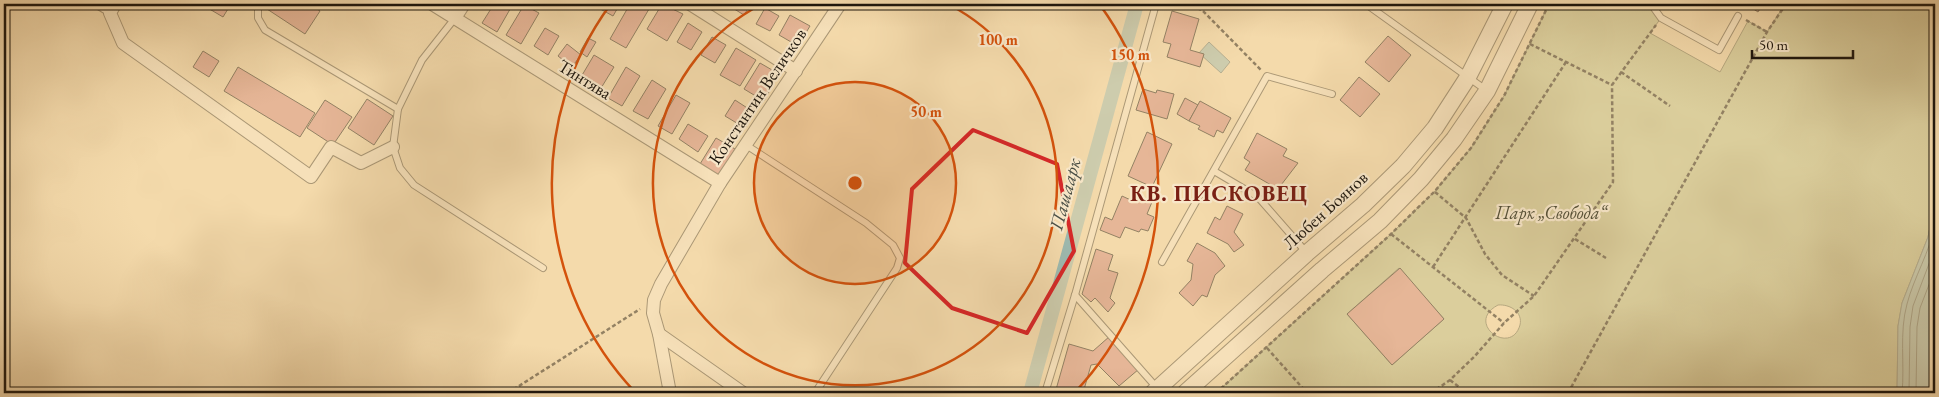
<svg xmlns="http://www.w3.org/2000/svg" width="1939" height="397" font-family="'EB Garamond',serif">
<rect width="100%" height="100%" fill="#f4daac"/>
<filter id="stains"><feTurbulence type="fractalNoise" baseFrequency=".004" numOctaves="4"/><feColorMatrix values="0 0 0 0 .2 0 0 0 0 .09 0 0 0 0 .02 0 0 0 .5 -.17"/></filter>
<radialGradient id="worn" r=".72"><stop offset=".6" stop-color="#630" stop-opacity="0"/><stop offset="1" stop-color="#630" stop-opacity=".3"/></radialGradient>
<path fill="#bcbf89" stroke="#6c6a4b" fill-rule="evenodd" d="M1549,4H1651L1661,18L1650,33L1720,72L1748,21L1767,32L1785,4H1935V202L1928,237L1902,303L1898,326L1897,393H1216L1391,234L1435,191L1471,148L1504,96ZM1399,268L1444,319L1392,365L1347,314ZM1498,305C1510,304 1523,312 1520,325C1511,357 1464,323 1498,305Z"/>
<g fill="#9dbab0" stroke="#6a786f">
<polygon points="1209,42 1230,62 1221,73 1199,53"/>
<polygon points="1935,202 1935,393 1897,393 1898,326 1902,303 1928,237"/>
</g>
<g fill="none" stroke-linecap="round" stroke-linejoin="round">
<g stroke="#5d685e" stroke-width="1">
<path d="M1902,393C1905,364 1899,333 1907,304C1914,277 1930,252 1935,224"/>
<polyline points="1909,393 1910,327 1913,306 1935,248"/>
<polyline points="1916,393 1917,327 1920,308 1935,269"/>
</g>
<polyline stroke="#9dbab0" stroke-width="14" points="1030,393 1137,4"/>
</g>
<g fill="#d6897e" stroke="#1d160d">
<polygon points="201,4 231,4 223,17"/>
<polygon points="270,4 309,4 320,11 305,34 267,9"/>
<polygon points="494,4 513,4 497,32 482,23"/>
<polygon points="594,4 620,4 613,16 593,5"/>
<polygon points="630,4 652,4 626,48 610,39"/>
<polygon points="662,4 683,14 667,41 647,29"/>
<polygon points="732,4 751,4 744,15 731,7"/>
<polygon points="1746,4 1763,4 1758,12"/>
<polygon points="524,5 539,13 521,44 506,35"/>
<polygon points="765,8 779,16 770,31 756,24"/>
<polygon points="1172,11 1199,19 1190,50 1204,54 1200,67 1167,57 1171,44 1163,42"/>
<polygon points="790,15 810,26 798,46 779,35"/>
<polygon points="688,23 702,32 691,50 677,42"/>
<polygon points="545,28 559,36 548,55 534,46"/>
<polygon points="1388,36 1411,55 1389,82 1365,62"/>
<polygon points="712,37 726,45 715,63 701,55"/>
<polygon points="588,38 596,42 587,57 580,52"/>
<polygon points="567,44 581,55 568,72 562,67 568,64 558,56"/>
<polygon points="736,48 756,60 740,86 720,75"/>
<polygon points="203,51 219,61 209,77 193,67"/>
<polygon points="594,55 614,67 598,93 578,82"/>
<polygon points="760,63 779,74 764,101 744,89"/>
<polygon points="238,67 315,113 300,137 224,91"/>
<polygon points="626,67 640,76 622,106 608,98"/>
<polygon points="1359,77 1380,94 1360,117 1340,100"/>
<polygon points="652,80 666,89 648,119 633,111"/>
<polygon points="1143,89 1156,93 1157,90 1174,94 1167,119 1136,110"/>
<polygon points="676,95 690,103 672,134 658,126"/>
<polygon points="1185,98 1198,105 1189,121 1177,114"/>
<polygon points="367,99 393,116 374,145 348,128"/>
<polygon points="325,100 352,117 333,145 307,128"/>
<polygon points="735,100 755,113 745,128 725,116"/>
<polygon points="1200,101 1231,118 1223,133 1217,130 1214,137 1198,129 1200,126 1189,121"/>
<polygon points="688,124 708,136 698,152 679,139"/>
<polygon points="1147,132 1172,144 1152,187 1128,176"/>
<polygon points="1257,133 1287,149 1283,156 1298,163 1278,189 1245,170 1250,162 1244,158"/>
<polygon points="716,138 735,149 720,176 700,164"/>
<polygon points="1122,196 1135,202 1138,196 1152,202 1147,214 1154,217 1148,231 1141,229 1139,232 1125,227 1120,238 1100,230 1105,217 1112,220"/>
<polygon points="1227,206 1243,214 1234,232 1244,245 1234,252 1228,244 1207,233 1215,217 1220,220"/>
<polygon points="1197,243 1215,253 1225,266 1215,275 1207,297 1202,295 1193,306 1179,293 1191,280 1193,264 1187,261"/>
<polygon points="1096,249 1113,255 1108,270 1118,273 1110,298 1115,303 1108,312 1095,298 1091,302 1082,294"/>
<polygon points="1400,268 1444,319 1392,365 1347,314"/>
<polygon points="1110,336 1139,369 1119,386 1097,364 1091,365 1083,393 1055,393 1069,344 1093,351"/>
</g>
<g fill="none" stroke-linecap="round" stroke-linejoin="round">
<g stroke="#534735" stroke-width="8">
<g id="service">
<polyline points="95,4 110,13"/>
<polyline points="258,4 258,18 265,30 398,109"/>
<polyline points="1366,4 1486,90"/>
<polyline points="1651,4 1661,18 1719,50 1738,16"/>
<polyline points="455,18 422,60 398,109 393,147 400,168 414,185 543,268"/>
<polyline points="746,145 866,223 893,245 900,258 897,268 815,393"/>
<polyline points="1214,171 1258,197 1306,252"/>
<polyline points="1162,262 1267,76 1332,94"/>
<polyline points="1075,295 1157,388"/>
<polyline points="1045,393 1075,295 1156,4"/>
</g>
</g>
<g stroke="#534735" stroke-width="14">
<g id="minor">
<polyline points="115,4 110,13 123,43 311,177 331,147 361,163 393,147"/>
<polyline points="432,4 720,183"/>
<polyline points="690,4 796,71"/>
<polyline points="455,18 464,4"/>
<polyline points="659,334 743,393"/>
<polyline points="670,393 659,334 653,313 654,300 661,284 720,183 840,4"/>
</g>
</g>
<g stroke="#534735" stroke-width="18">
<g id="tertiary">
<polyline points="1153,393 1307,253 1363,205 1403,166 1435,128 1468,77 1505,4"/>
<polyline points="1185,393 1322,270 1380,221 1421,179 1454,139 1487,91 1530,4"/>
</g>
</g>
<g stroke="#1d160d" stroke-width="2.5" stroke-dasharray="4 2.5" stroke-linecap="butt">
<polyline points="1185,4 1202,10 1261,70"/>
<polyline points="1746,20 1767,32"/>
<polyline points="1530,44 1612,85"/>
<polyline points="1621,72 1670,106"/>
<polyline points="1435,192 1466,218 1485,254 1502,275 1534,296"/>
<polyline points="1391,234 1504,323"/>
<polyline points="1575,239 1606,258"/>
<polyline points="1433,267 1566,62"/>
<polyline points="1267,348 1307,393"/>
<polyline points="1450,380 1467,393"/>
<polyline points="508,393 640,309"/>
<polyline points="1216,393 1391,234 1435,191 1471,148 1504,96 1549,4"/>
<polyline points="1431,393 1450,380 1474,357 1504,323 1534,296 1613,182 1612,85 1656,25"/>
<polyline points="1568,393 1767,32 1786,4"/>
</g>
<use href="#service" stroke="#f8e7c9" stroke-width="6"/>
<use href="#minor" stroke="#f8e7c9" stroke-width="12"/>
<use href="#tertiary" stroke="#f8e7c9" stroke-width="16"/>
</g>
<path d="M0 0H1939V397H0ZM973,130L1057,164L1074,251L1027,333L952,308L905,263L912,189Z" fill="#f4daac" fill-opacity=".55" fill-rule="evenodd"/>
<path fill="none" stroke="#d62828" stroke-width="4" stroke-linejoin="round" d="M973,130L1057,164L1074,251L1027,333L952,308L905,263L912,189Z"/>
<circle cx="855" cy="183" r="101" fill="#d4520c" fill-opacity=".12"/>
<g fill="none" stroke="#d4520c" stroke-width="2.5">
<circle cx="855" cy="183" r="101"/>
<path d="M948 4A202 202 0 1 1 762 4"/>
<path d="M635 392A303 303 0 0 1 610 5M1100 5A303 303 0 0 1 1075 392"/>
</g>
<g text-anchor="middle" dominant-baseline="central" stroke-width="4.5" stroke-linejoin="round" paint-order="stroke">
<g font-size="18" fill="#1d160d" stroke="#f8e7c9">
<text transform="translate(585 79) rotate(32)">Тинтява</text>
<text transform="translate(757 96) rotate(-56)">Константин Величков</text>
<text transform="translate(1325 210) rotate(-42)">Любен Боянов</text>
</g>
<g font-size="18" font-style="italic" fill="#555138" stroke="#f8e7c9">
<text x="1551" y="212">Парк „Свобода“</text>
</g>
<g font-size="19" font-style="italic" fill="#4a4f46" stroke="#f8e7c9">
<text transform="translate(1065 194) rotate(-75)">Пашаарк</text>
</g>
<g font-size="22" font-weight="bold" letter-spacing="1" fill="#7a1f14" stroke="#f8e7c9">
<text x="1219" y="193">КВ. ПИСКОВЕЦ</text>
</g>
</g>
<circle cx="855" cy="183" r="8" fill="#d4520c" stroke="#f8e7c9" stroke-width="2.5"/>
<g font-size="15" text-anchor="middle" font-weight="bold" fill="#d4520c" stroke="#f8e7c9" stroke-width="4.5" stroke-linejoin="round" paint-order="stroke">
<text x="998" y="45">100 m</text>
<text x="1130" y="60">150 m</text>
<text x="926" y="117">50 m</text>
</g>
<rect width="1939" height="397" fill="none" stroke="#f4daac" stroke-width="20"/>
<rect x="5" y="5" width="1929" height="387" fill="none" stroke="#1d160d" stroke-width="2.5"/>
<rect x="10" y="10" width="1919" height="377" fill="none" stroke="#1d160d"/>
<path d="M1752 50v8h101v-8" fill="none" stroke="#1d160d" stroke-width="2.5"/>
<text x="1759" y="50" font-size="15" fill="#1d160d" stroke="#f8e7c9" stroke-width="4" paint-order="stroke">50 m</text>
<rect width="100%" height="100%" filter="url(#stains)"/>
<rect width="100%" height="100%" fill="url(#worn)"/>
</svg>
